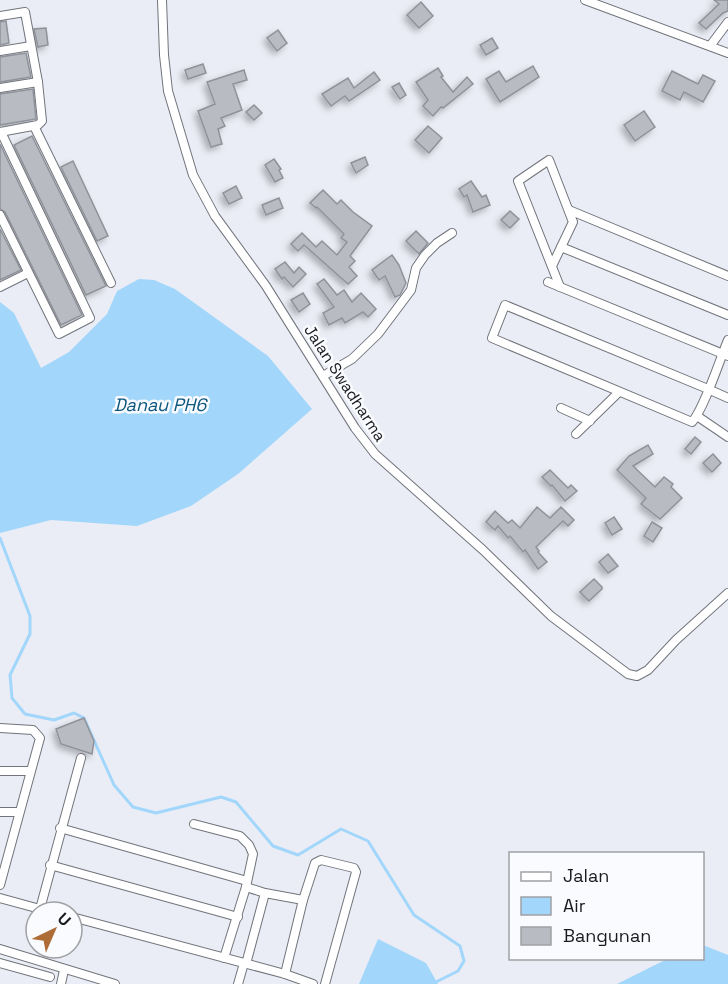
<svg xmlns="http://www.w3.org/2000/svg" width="728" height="984" font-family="'Space Grotesk',sans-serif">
<defs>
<filter id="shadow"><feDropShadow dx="-3.5" dy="3.5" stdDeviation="3" flood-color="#0004"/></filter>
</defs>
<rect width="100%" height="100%" fill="#eaedf5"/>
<g fill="#a2d7fb">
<polygon points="139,279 154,280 175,289 268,356 312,409 238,474 191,506 137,526 51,520 0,533 0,302 14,313 41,368 69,352 107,314 117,291"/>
<polygon points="378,939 426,963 438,984 359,984"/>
<polygon points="703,945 728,955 728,984 617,984 667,959 702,958"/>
</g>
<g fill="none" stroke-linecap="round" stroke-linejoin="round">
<polyline stroke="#a2d7fb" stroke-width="3" points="0,538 30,616 30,634 10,675 12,698 25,714 54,720 74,713 84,718 114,785 133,807 156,813 221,797 236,802 273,846 298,855 341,829 368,841 414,915 460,946 464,961 458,971 436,982"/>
</g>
<g fill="#b8bbc2" stroke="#8f9299" stroke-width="1.5" filter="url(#shadow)">
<polygon points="714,0 728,0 728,11 723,13 706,29 699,23 719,4"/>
<polygon points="421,2 433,16 419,28 407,15"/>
<polygon points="6,21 9,43 0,45 0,22"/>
<polygon points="46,28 48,45 38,47 34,29"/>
<polygon points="278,30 287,43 277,51 267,38"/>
<polygon points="492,38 498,48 486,55 480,45"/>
<polygon points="26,53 31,77 0,82 0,57"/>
<polygon points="203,64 206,73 188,79 185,70"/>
<polygon points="533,66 539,77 500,102 486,79 499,71 506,82"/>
<polygon points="438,68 443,76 441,77 453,92 467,77 473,84 443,108 441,107 433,116 423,106 428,100 416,82"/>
<polygon points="244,70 247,80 233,84 242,110 221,118 225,126 218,129 222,144 211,147 198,111 215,104 207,82"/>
<polygon points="672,71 698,84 703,75 715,81 703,102 684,92 680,100 662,91"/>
<polygon points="374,72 380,80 349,101 345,96 331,106 322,94 348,78 354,88"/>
<polygon points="399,83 406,95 400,99 392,87"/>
<polygon points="33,89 36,119 0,125 0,94"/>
<polygon points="254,105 262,113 254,120 246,112"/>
<polygon points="644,111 655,127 635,141 624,125"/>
<polygon points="428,126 442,138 429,153 415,140"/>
<polygon points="32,136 106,286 86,295 14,145"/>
<polygon points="0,144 82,315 61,325 5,212 0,209"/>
<polygon points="365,157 368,165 356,173 351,163"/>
<polygon points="274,159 281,169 279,170 283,178 275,182 265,165"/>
<polygon points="73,161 108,236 97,241 61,167"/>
<polygon points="471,181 482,197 486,195 490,205 473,212 467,195 464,197 459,189"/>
<polygon points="236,186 242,198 229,204 223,193"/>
<polygon points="323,190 337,204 341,200 353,212 372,226 350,256 355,261 349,267 357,276 348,284 304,245 298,251 291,244 302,233 316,247 322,241 337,255 347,242 341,238 344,234 317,207 316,208 310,203"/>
<polygon points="279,198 283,208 266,215 262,205"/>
<polygon points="510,211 519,219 510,228 501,220"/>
<polygon points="0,229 21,270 0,280"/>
<polygon points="416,231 428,243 419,254 406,241"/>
<polygon points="392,255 399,265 406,283 400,295 395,297 385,276 379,280 372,270"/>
<polygon points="285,262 294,273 299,267 306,274 293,287 284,277 282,279 275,269"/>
<polygon points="324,279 337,295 344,290 352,302 361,293 376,309 368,317 363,312 345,323 342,318 329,325 323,313 334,307 317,284"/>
<polygon points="303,293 310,304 299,312 291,300"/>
<polygon points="695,437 701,442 691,454 685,449"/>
<polygon points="648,445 653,454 633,466 655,487 664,477 673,484 671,487 682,498 660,519 641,504 646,498 617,470 629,456"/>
<polygon points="713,454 721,463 712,472 703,463"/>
<polygon points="550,470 568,488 571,485 577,491 565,501 552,485 551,486 542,477"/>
<polygon points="537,507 550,518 561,507 574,520 568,526 563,521 536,547 539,551 538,552 547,562 538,569 525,550 523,552 510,536 508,538 498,526 495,530 486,522 495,511 508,523 512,520 520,528"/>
<polygon points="614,517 622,529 612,535 605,523"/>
<polygon points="652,522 662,528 653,542 644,536"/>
<polygon points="608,554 618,566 608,573 599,562"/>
<polygon points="594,579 602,587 602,589 589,601 580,592"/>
<polygon points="84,718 94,741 92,754 61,744 56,729"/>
</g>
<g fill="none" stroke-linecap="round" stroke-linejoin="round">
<g stroke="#71747b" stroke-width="10">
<g id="minor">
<polyline points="162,0 164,55 168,91 193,175 215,216 266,286 355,428 375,454 483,550 551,616 628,674 637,676 648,670 676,640 728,593"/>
<polyline points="585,0 728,53"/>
<polyline points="0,16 25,12 38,82 42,121 38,125 0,132"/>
<polyline points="710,46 728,22"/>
<polyline points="0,51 31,46"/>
<polyline points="0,88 38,82"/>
<polyline points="34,126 111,283"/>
<polyline points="569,210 728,276"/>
<polyline points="0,215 59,334 90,318 1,132"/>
<polyline points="561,247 728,315"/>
<polyline points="552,266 573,222 549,160 518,181 560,287"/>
<polyline points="548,282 728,356"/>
<polyline points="0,287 28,273"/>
<path d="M728,340C720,359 704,409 692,422L492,338L505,305L708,389L728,398"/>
<polyline points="323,376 352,359 378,334 411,290 416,268 425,255 437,243 452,233"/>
<polyline points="561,408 590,421"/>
<polyline points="697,416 728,437"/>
<polyline points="576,434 619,392"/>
<polyline points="0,728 33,730 40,738 0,885"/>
<polyline points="0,771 30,771"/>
<polyline points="0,812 19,812"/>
<polyline points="194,824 240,836 249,845 253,854 246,887 224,958"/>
<polyline points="60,828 247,881"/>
<polyline points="50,865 238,917"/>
<polyline points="246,887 265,893"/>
<polyline points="0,898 51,912"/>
<polyline points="40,909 81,758"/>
<polyline points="72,917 285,974 313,984"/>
<polyline points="0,949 115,984"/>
<polyline points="0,963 50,977"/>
<polyline points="246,964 265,893 303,900"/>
<polyline points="285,974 303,900 315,863 321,860 354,868 356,872 325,984"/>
<polyline points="61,984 64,970"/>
<polyline points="238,984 244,963"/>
</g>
</g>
<use href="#minor" stroke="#fff" stroke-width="8"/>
</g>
<g text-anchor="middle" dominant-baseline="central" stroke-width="5" stroke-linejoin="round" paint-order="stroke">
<g font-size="16" fill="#1a1b1e" stroke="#f9fbfe">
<text transform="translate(345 383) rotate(57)">Jalan Swadharma</text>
</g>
<g font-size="18" font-style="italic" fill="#0d567d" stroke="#f9fbfe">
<text x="160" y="404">Danau PH6</text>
</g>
</g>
<rect x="509" y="852" width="195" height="108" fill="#f9fbfe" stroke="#a0a1a4" stroke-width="1.5"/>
<rect x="521" y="872" width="30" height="9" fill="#ffffff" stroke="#a0a1a4" stroke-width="1.5"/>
<text x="563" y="882" font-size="18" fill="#1a1b1e">Jalan</text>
<rect x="521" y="897" width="30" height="18" fill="#a2d7fb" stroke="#a0a1a4" stroke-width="1.5"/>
<text x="563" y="912" font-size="18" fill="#1a1b1e">Air</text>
<rect x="521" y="927" width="30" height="18" fill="#b8bbc2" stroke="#a0a1a4" stroke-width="1.5"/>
<text x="563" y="942" font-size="18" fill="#1a1b1e">Bangunan</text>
<g transform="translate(54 930) rotate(44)"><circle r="28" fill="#f9fbfe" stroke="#a0a1a4" stroke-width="1.5"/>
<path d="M0-4.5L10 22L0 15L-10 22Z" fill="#ae6d37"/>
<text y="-9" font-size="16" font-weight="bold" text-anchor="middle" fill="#1a1b1e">U</text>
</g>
</svg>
